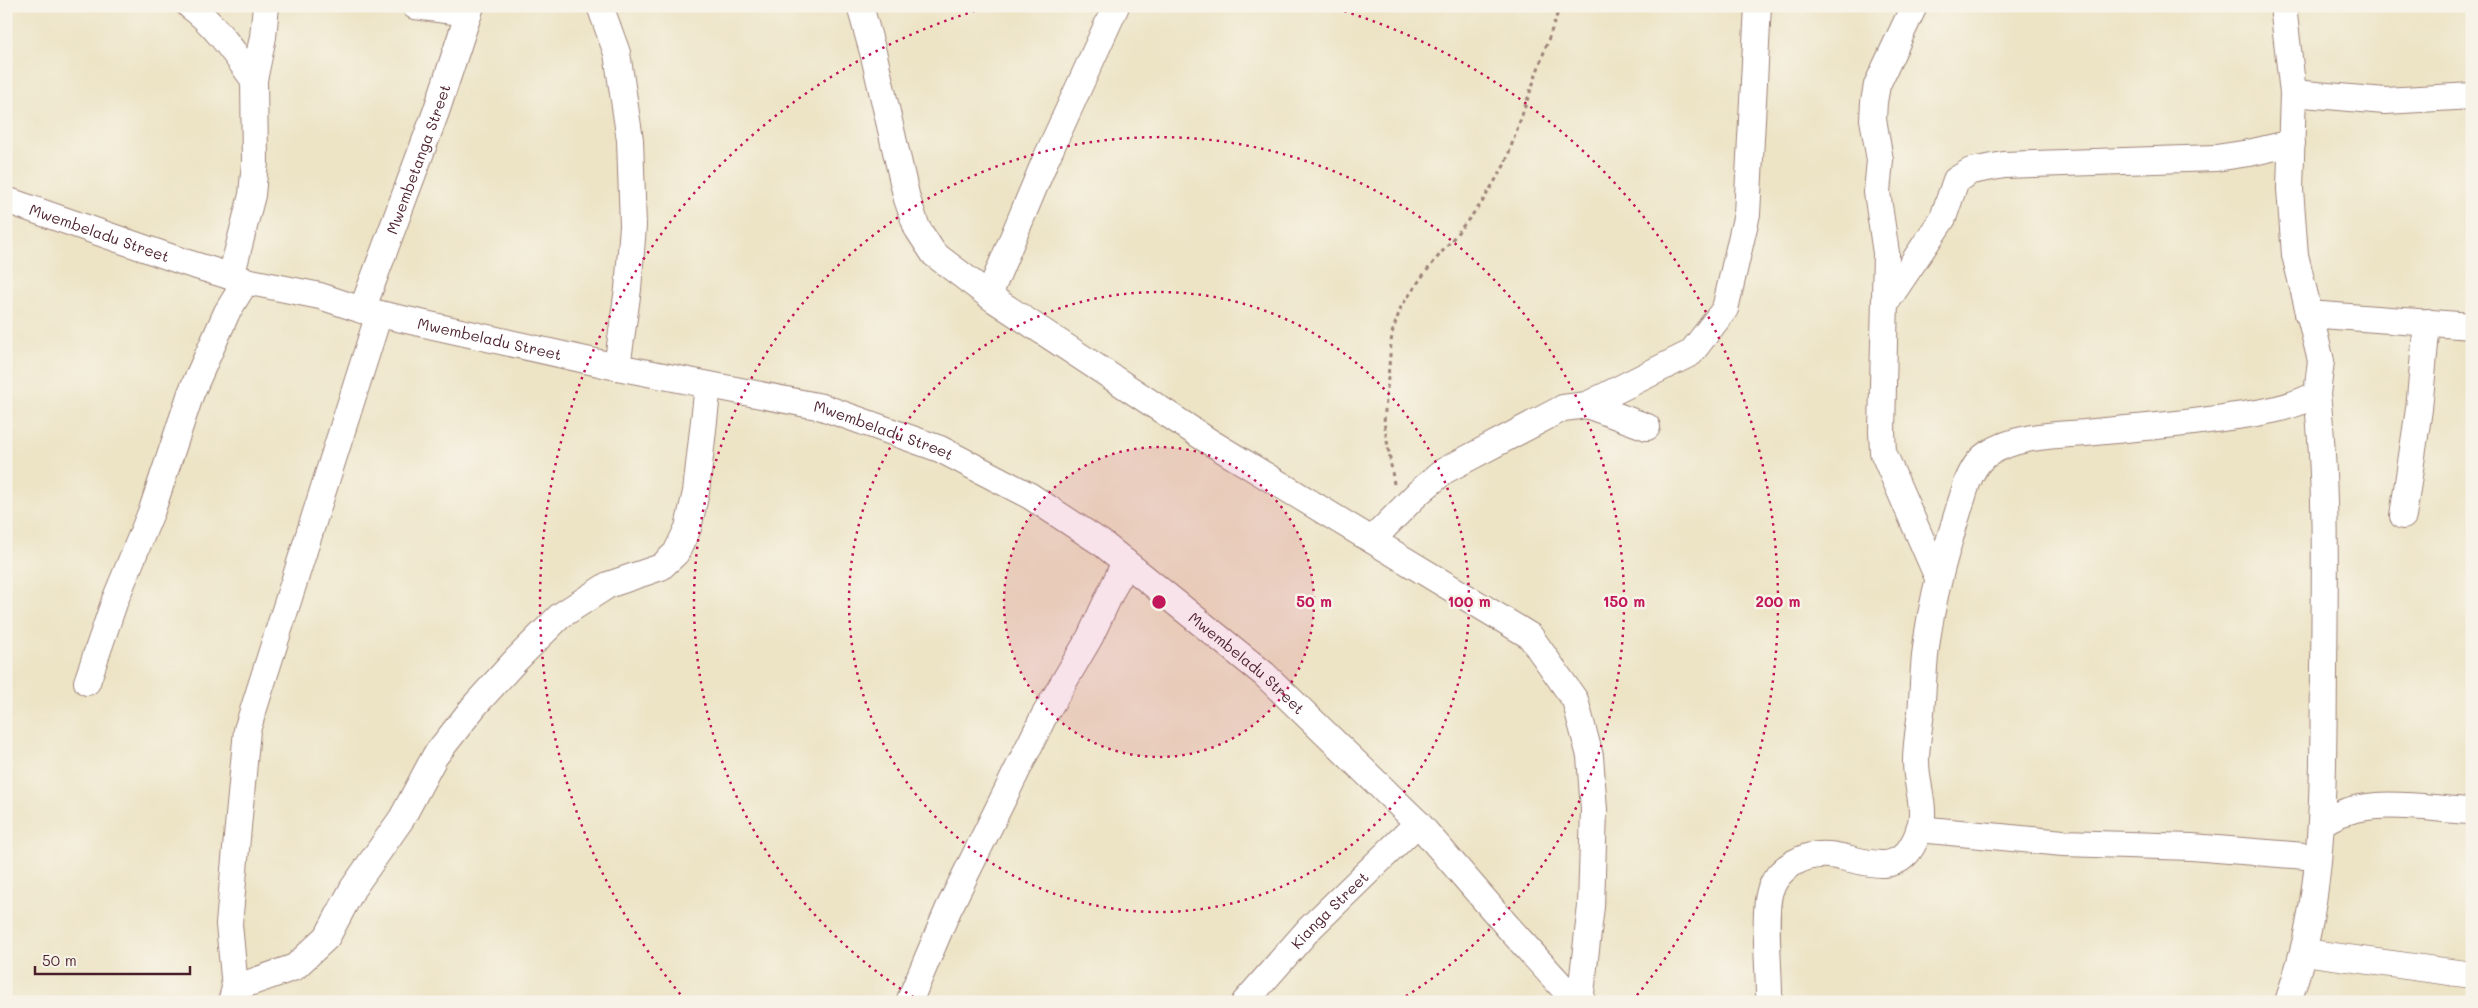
<svg xmlns="http://www.w3.org/2000/svg" width="2478" height="1008" font-family="Mali,sans-serif">
<rect width="100%" height="100%" fill="#f7f3e8"/>
<filter id="ink" filterUnits="userSpaceOnUse"><feTurbulence type="fractalNoise" baseFrequency=".02" numOctaves="2"/><feDisplacementMap in="SourceGraphic" scale="10" xChannelSelector="R" yChannelSelector="G"/><feConvolveMatrix kernelMatrix="1 2 1 2 8 2 1 2 1" color-interpolation-filters="sRGB"/></filter>
<filter id="wash" filterUnits="userSpaceOnUse"><feTurbulence type="fractalNoise" baseFrequency=".0096" numOctaves="4" result="noise"/><feDisplacementMap in="SourceGraphic" scale="20" xChannelSelector="R" yChannelSelector="G"/><feGaussianBlur stdDeviation="1.12" result="paint"/><feColorMatrix in="noise" values="0 0 0 0 0 0 0 0 0 0 0 0 0 0 0 0 0 1.4 0 .05"/><feComposite in="paint" operator="in"/></filter>
<g filter="url(#wash)">
<rect width="100%" height="100%" fill="#ede4c6"/>
</g>
<g filter="url(#ink)">
<g fill="none" stroke-linecap="round" stroke-linejoin="round">
<g stroke="#9c8278" stroke-width="28">
<g id="minor">
<path d="M190,6C216,25 235,54 254,80"/>
<polyline points="415,6 469,13"/>
<polyline points="600,6 617,53 630,140 633,226 628,289 617,367"/>
<polyline points="860,6 874,56 907,199 917,228 934,254 995,300 1210,442 1530,636 1575,700 1590,756 1594,810 1591,906 1580,1002"/>
<polyline points="1914,6 1877,85 1874,102 1873,119 1880,160 1877,192 1886,253 1882,431 1883,452 1938,578"/>
<polyline points="2293,93 2385,101 2472,96"/>
<path id="s1" d="M6,200L184,262L246,281L320,296L362,310L617,367L822,407L940,449L1030,496L1103,544L1264,674L1418,823L1508,927L1576,1002"/>
<polyline points="231,277 252,195 255,162 254,80 263,37 266,6"/>
<polyline points="989,295 1045,161 1116,6"/>
<polyline points="1885,304 1943,218 1956,180 1971,171 2004,165 2216,158 2249,153 2292,143"/>
<path id="s2" d="M362,310L436,112L471,6"/>
<polyline points="2308,314 2472,326"/>
<polyline points="1587,405 1691,353 1725,309 1747,214 1758,6"/>
<polyline points="2403,516 2419,409 2427,322"/>
<polyline points="1372,540 1418,493 1444,471 1563,408 1587,405 1647,427"/>
<polyline points="87,682 115,600 152,510 191,393 227,312 246,281"/>
<path d="M2321,824C2362,794 2424,809 2472,811"/>
<polyline points="1919,829 2063,843 2192,847 2318,857"/>
<polyline points="2304,952 2472,975"/>
<polyline points="235,988 295,967 327,937 353,888 402,818 435,756 476,704 516,660 560,616 608,585 661,567 676,553 688,528 696,492 708,385"/>
<polyline points="231,1002 235,988 229,924 247,730 379,314"/>
<polyline points="909,1002 948,910 1044,716 1090,637 1125,562"/>
<path id="s3" d="M1245,1002L1309,929L1418,823"/>
<path d="M1769,1002C1770,976 1762,909 1771,888C1780,866 1805,853 1829,855C1856,857 1893,879 1912,846C1932,811 1916,795 1916,761C1916,745 1919,728 1921,712C1923,693 1923,674 1925,656C1931,596 1949,540 1967,483C1971,473 1977,461 1986,455C2014,436 2053,435 2085,433C2133,428 2181,425 2229,417C2260,413 2289,409 2317,394L2321,361L2295,255L2290,189L2293,93L2283,6"/>
<path d="M2288,1002C2296,977 2304,951 2309,925C2325,841 2323,754 2324,669C2325,577 2327,485 2317,394"/>
</g>
</g>
<polyline stroke="#9c8278" stroke-width="3" stroke-dasharray="4 4" stroke-linecap="butt" points="1394,484 1384,422 1392,333 1401,307 1424,274 1481,204 1505,164 1560,6"/>
<use href="#minor" stroke="#fff" stroke-width="26"/>
</g>
</g>
<circle cx="1159" cy="602" r="155" fill="#c2185b" fill-opacity=".12"/>
<g fill="none" stroke="#c2185b" stroke-width="2.5" stroke-dasharray="2.5 5">
<circle cx="1159" cy="602" r="155"/>
<circle cx="1159" cy="602" r="310"/>
<path d="M920 1001A465 465 0 1 1 1398 1001"/>
<path d="M685 1000A619 619 0 0 1 988 7M1330 7A619 619 0 0 1 1633 1000"/>
</g>
<g text-anchor="middle" dominant-baseline="central" stroke-width="5" stroke-linejoin="round" paint-order="stroke">
<g font-size="15" fill="#4a1f2b" stroke="#f7f3e8">
<text stroke="none"><textPath href="#s2" startOffset="161">Mwembetanga Street</textPath></text>
<text stroke="none"><textPath href="#s1" startOffset="99">Mwembeladu Street</textPath></text>
<text stroke="none"><textPath href="#s1" startOffset="504">Mwembeladu Street</textPath></text>
<text stroke="none"><textPath href="#s1" startOffset="909">Mwembeladu Street</textPath></text>
<text stroke="none"><textPath href="#s1" startOffset="1344">Mwembeladu Street</textPath></text>
<text stroke="none"><textPath href="#s3" startOffset="125">Kianga Street</textPath></text>
</g>
</g>
<circle cx="1159" cy="602" r="8" fill="#c2185b" stroke="#f7f3e8" stroke-width="2.5"/>
<g font-size="15" text-anchor="middle" font-weight="bold" fill="#c2185b" stroke="#f7f3e8" stroke-width="5" stroke-linejoin="round" paint-order="stroke">
<text x="1314" y="607">50 m</text>
<text x="1469" y="607">100 m</text>
<text x="1624" y="607">150 m</text>
<text x="1778" y="607">200 m</text>
</g>
<rect width="2478" height="1008" fill="none" stroke="#f7f3e8" stroke-width="25"/>
<path d="M35 966v8h155v-8" fill="none" stroke="#4a1f2b" stroke-width="2.5"/>
<text x="42" y="966" font-size="15" fill="#4a1f2b" stroke="#f7f3e8" stroke-width="4" paint-order="stroke">50 m</text>
</svg>
